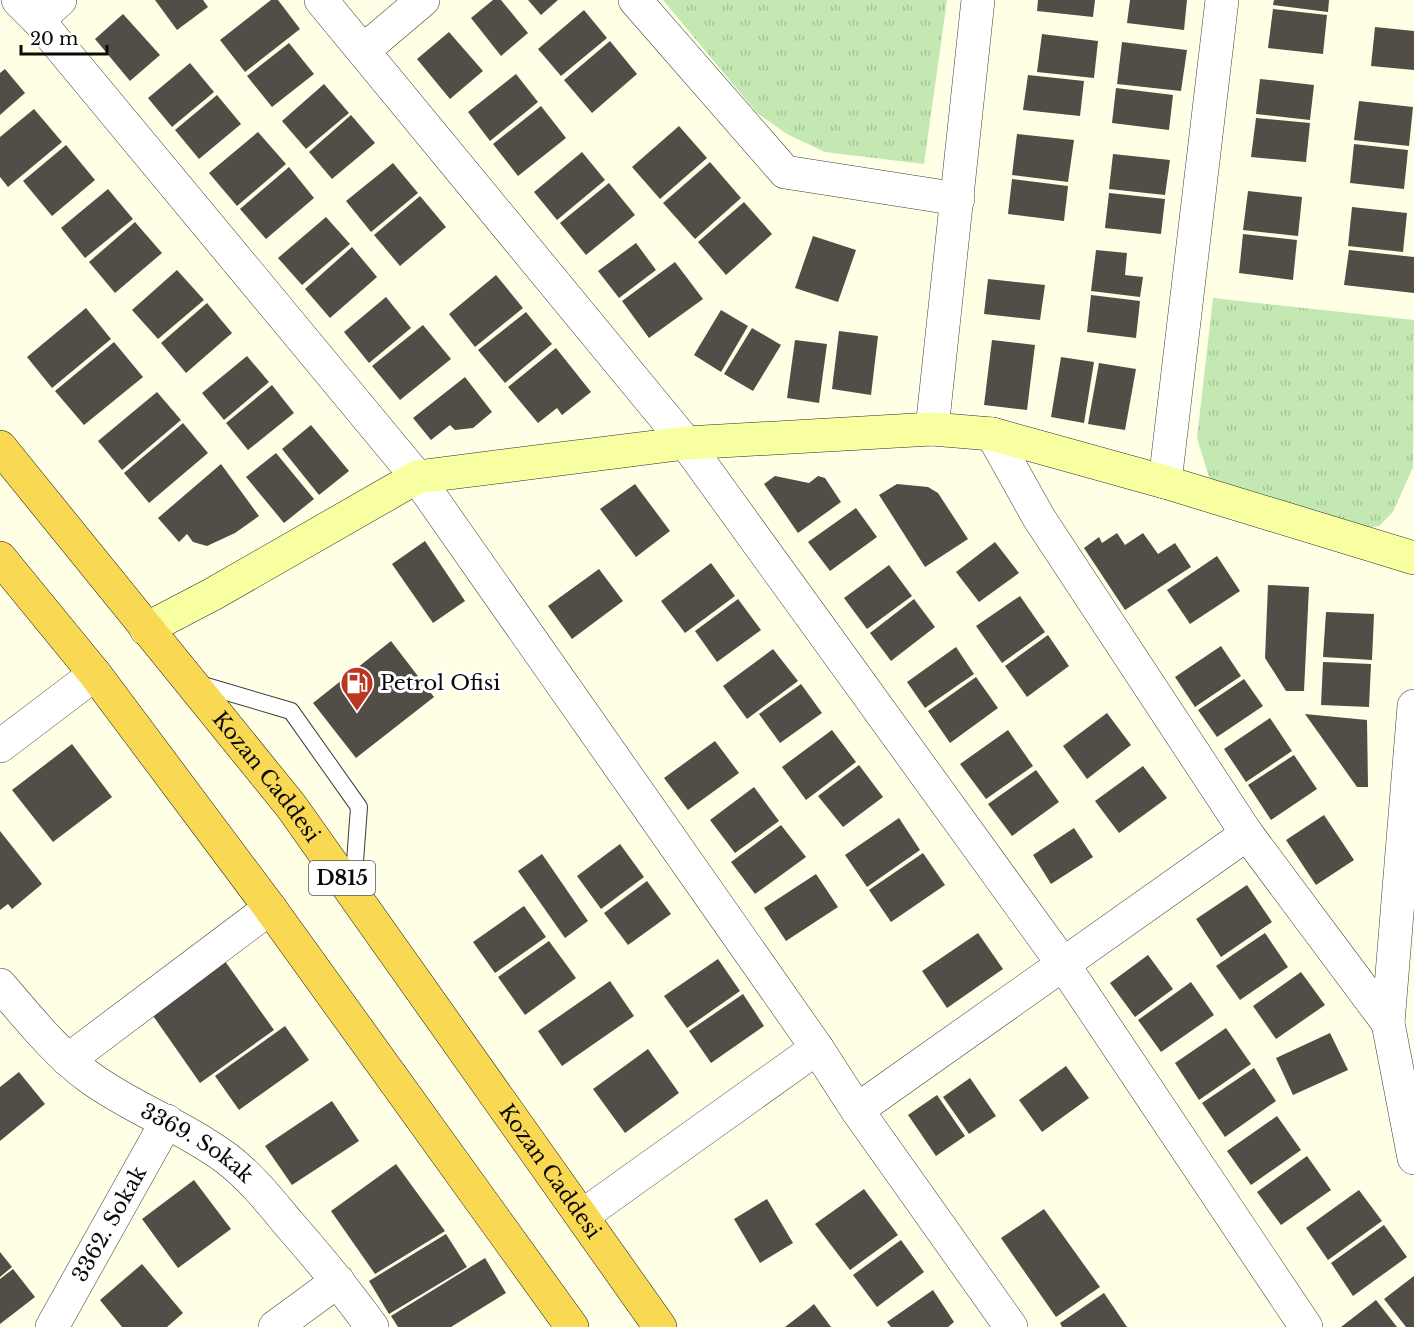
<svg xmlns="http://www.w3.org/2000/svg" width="1414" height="1327" font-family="'Libre Baskerville',serif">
<defs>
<pattern id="grass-tufts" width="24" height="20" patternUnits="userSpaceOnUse" patternTransform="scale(1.5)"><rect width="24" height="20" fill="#c3e8b1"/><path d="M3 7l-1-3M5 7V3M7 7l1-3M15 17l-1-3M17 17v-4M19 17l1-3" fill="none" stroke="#a6c697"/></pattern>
</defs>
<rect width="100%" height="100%" fill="#ffffe6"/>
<g fill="url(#grass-tufts)">
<polygon points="663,0 947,0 924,164 825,152 787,134 757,113"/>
<polygon points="1213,298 1414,320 1413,467 1393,512 1379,526 1359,529 1221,486 1209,477 1197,438"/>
</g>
<g fill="#524d46">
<polygon points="155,0 203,0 208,7 177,30"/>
<polygon points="271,0 278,0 300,29 245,72 220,40"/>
<polygon points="493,0 501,0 528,33 501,56 471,18"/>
<polygon points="528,0 558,0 541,15"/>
<polygon points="1038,0 1095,0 1093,17 1037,11"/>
<polygon points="1130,0 1187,0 1184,30 1127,23"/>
<polygon points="1274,0 1329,0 1328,12 1273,5"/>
<polygon points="1273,9 1327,15 1323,54 1268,48"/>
<polygon points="584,10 607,38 561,76 538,49"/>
<polygon points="123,14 160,55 130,81 95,39"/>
<polygon points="1375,27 1414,31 1414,70 1371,66"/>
<polygon points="449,32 483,71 450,99 417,59"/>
<polygon points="1042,34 1098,41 1094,78 1037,72"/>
<polygon points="610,41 637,74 592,113 564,80"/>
<polygon points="1122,42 1187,50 1181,91 1117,84"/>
<polygon points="289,43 314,74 272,107 247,76"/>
<polygon points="190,63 214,92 172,127 148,98"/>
<polygon points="5,69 25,93 0,115 0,73"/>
<polygon points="516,74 538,102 490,141 468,112"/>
<polygon points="1028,75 1084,81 1080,116 1023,110"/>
<polygon points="1260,79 1314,85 1310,120 1256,114"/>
<polygon points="324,84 349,113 306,149 282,121"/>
<polygon points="1116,88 1173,95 1169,130 1112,123"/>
<polygon points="217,95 241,124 199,159 175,130"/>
<polygon points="1359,101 1413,107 1409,146 1354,140"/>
<polygon points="541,106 566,138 518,176 493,144"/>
<polygon points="34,109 62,142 8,187 0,177 0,137"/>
<polygon points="351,115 375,143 332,179 309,152"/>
<polygon points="1256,118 1310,123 1306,162 1251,157"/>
<polygon points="679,126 707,158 660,199 632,167"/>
<polygon points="258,132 286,164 237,206 209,173"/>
<polygon points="1017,134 1074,140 1068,182 1012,175"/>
<polygon points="1354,144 1408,150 1404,189 1350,183"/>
<polygon points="66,145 95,180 52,216 23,181"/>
<polygon points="582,152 605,180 557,220 534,192"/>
<polygon points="1113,154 1170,160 1165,195 1109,189"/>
<polygon points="710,162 741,198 695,239 663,203"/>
<polygon points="393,163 418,193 371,232 346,201"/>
<polygon points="289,167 314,198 266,239 240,209"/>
<polygon points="1012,179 1068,186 1064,221 1008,214"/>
<polygon points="609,183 635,215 586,255 560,223"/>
<polygon points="108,189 133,219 85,258 61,228"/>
<polygon points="1248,191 1302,197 1298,236 1243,230"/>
<polygon points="1109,193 1165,199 1161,234 1105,228"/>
<polygon points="420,196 446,227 400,266 374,235"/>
<polygon points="744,202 772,234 726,275 698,242"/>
<polygon points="1352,207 1407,213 1403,252 1348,246"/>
<polygon points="326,217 350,244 302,285 278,258"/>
<polygon points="135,222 162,253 115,293 89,262"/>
<polygon points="1243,234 1297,240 1293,280 1239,273"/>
<polygon points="813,236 856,250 838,302 795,288"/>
<polygon points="636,243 656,270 619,298 598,271"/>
<polygon points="352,247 377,277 330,318 305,289"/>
<polygon points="1096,250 1127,253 1125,275 1143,277 1140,297 1091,291"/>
<polygon points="1349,250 1414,257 1414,293 1344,285"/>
<polygon points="675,262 703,299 649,338 622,301"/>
<polygon points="177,270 204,300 158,339 132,310"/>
<polygon points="496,275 523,308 475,347 449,314"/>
<polygon points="988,279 1045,285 1040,320 984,314"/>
<polygon points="1091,295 1140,301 1136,338 1087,332"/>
<polygon points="386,297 411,328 369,363 344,332"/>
<polygon points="207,303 232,333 186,373 161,343"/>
<polygon points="86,308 111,339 52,388 27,357"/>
<polygon points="721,310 748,326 721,372 694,355"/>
<polygon points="526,312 552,344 505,383 478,350"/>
<polygon points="423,325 451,359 400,400 372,366"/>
<polygon points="752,328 781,345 753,391 724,374"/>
<polygon points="839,331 878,336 871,395 832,389"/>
<polygon points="795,340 827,344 819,403 787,398"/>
<polygon points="992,340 1035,345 1027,410 984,405"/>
<polygon points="114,342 143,377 84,425 55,391"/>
<polygon points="556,348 591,392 562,415 557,408 538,423 508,387"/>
<polygon points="247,356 269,382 224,420 202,393"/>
<polygon points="1061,357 1094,362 1084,423 1051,417"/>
<polygon points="1099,363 1136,369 1125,430 1088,424"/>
<polygon points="465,377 492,412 473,428 455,430 450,425 431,440 413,418"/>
<polygon points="272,385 294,413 248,450 226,423"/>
<polygon points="157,392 181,420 122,470 98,441"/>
<polygon points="183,423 208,453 149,503 124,473"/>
<polygon points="311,425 349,471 319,495 282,449"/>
<polygon points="276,453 314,499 284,523 246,477"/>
<polygon points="221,464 259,516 235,533 207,546 193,542 187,534 179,542 158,518"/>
<polygon points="775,476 809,483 818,476 825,478 841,502 798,533 764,484"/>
<polygon points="635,484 670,531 636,557 600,509"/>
<polygon points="897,484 928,487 938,493 968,539 925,567 879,495"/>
<polygon points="856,508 877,537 830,571 808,542"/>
<polygon points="1117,533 1125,545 1143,533 1158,554 1175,543 1191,567 1125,610 1084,548 1099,537 1102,543"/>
<polygon points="425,541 465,601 433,623 392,564"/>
<polygon points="995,542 1019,573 979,602 956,572"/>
<polygon points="1217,556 1240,591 1190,624 1167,590"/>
<polygon points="711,563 735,596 685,633 661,601"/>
<polygon points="889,565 912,596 867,629 844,598"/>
<polygon points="599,569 623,601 572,639 548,606"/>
<polygon points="1268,585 1309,587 1304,691 1286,691 1265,658"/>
<polygon points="1020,596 1045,632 1002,663 976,626"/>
<polygon points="738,599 761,630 717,662 695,631"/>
<polygon points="914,599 935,627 891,661 870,633"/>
<polygon points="1326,612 1374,614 1372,660 1323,657"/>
<polygon points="1048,635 1069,666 1027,697 1005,666"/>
<polygon points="391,641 434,697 356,758 313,703"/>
<polygon points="1221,646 1241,676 1195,707 1175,677"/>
<polygon points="956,647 974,674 925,708 907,682"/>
<polygon points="773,649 798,681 747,719 723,686"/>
<polygon points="1323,662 1371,664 1369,707 1321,705"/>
<polygon points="976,677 998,708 950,743 928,711"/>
<polygon points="1244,679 1263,706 1217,737 1198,710"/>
<polygon points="801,684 822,713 780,743 759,714"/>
<polygon points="1107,713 1131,745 1087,779 1063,746"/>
<polygon points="1305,714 1367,720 1368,787 1357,787"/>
<polygon points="1270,718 1292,751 1246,782 1224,749"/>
<polygon points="832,730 856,762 806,800 782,767"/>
<polygon points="1008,730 1033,766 986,799 960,764"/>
<polygon points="715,741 739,773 688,810 664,778"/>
<polygon points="72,744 112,797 53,842 12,790"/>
<polygon points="1294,755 1317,789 1271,820 1248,785"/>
<polygon points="859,765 883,797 843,827 818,796"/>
<polygon points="1143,766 1167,798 1119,833 1095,801"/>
<polygon points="1036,770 1059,802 1012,836 988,804"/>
<polygon points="754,787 779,821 735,853 710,820"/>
<polygon points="1324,815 1354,860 1316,885 1286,840"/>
<polygon points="899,818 920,850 867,887 845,855"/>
<polygon points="781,825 806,857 755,894 731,862"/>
<polygon points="1074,828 1093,857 1051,884 1033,855"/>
<polygon points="0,831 42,884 12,909 8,904 0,910"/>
<polygon points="620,844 644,877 601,909 577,876"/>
<polygon points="923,853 945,885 891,922 869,890"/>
<polygon points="542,854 588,921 565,938 518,871"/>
<polygon points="816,874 838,907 786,941 764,908"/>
<polygon points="647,881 671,914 628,945 604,913"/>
<polygon points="1247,885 1272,922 1221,957 1196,919"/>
<polygon points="524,906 546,937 495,973 473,942"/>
<polygon points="978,933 1003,969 947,1008 922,971"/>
<polygon points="1265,933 1288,967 1240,1000 1216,966"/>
<polygon points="549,941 576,978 525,1015 498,977"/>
<polygon points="1148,955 1173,989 1135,1017 1110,983"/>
<polygon points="222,957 274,1030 200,1083 149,1010"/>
<polygon points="718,959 740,991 687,1028 664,996"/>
<polygon points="1301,972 1325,1005 1276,1039 1253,1006"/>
<polygon points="610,981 634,1016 562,1066 538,1031"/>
<polygon points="1191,982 1214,1015 1161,1052 1138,1020"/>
<polygon points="743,994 764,1026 711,1063 689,1031"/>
<polygon points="285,1026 309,1060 239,1110 215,1076"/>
<polygon points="1226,1028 1251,1064 1199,1100 1175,1063"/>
<polygon points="1330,1033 1348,1070 1293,1095 1276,1058"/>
<polygon points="648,1049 679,1093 625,1133 593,1089"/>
<polygon points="1066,1066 1089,1098 1042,1132 1019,1100"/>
<polygon points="1254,1068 1276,1101 1225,1137 1202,1103"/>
<polygon points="19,1072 45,1104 0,1141 0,1087"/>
<polygon points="970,1078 996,1116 969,1134 943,1097"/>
<polygon points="937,1095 965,1136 936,1156 908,1115"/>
<polygon points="332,1101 359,1141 292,1185 265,1146"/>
<polygon points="1277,1116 1301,1150 1251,1185 1227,1151"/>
<polygon points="1307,1156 1331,1190 1281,1225 1257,1192"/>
<polygon points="396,1164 445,1231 375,1274 331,1211"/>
<polygon points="194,1180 231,1229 178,1268 142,1219"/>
<polygon points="864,1189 898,1235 850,1270 815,1224"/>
<polygon points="1359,1190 1382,1221 1328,1260 1306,1228"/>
<polygon points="767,1199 793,1243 760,1263 734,1219"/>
<polygon points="1044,1209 1100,1287 1056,1317 1001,1238"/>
<polygon points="1384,1225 1407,1257 1353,1296 1331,1263"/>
<polygon points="446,1234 467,1267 389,1314 369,1281"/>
<polygon points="901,1240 924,1272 877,1307 853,1275"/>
<polygon points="0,1252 12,1267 0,1277"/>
<polygon points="485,1258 506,1293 451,1327 398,1327 391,1316"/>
<polygon points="142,1264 183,1313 167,1327 122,1327 100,1300"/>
<polygon points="13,1269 35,1297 0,1324 0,1279"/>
<polygon points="1414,1276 1414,1327 1406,1327 1384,1299"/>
<polygon points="933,1290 954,1322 948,1327 891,1327 887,1322"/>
<polygon points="1104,1293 1127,1327 1062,1327 1060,1323"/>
<polygon points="1376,1300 1397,1327 1341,1327"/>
<polygon points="814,1304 831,1327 785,1327 807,1310"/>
</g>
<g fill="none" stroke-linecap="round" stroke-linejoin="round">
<g stroke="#3d3d3d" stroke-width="18">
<polyline id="service" points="196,683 291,711 359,807 353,889"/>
</g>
<g stroke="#3d3d3d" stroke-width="34">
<g id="minor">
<polyline points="18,0 38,20 417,477 817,1048 857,1110 1011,1327"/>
<polyline points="321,0 686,443 1063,964 1306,1327"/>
<polyline points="635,0 785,172 958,199"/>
<polyline points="38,20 60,0"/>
<polyline points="364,50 423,0"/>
<polyline points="932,429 978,0"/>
<polyline points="992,434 1039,518 1247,834"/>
<polyline points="1165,482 1222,0"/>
<polyline points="1414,706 1388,1023 1414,1158"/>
<polyline points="0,746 95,674"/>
<path id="s1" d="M0,985C27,1016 55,1052 89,1077C131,1108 183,1126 226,1158C250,1176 270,1201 289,1224C318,1257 346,1291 372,1327"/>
<polyline points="68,1060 270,908"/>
<polyline points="857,1110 1247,834 1388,1023"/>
<polyline points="582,1216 817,1048"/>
<path id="s2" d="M52,1327L167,1121"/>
<polyline points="275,1327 338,1281"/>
</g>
</g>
<g stroke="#2c2c2c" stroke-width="34">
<polyline id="secondary" points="146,629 213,594 417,477 686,443 932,429 992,434 1165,482 1414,558"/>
</g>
<g stroke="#1b1b1b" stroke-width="34">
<g id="trunk">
<path id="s3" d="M0,447L291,806L660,1327"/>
<polyline points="0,558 95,674 270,908 572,1327"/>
</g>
</g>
<use href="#service" stroke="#fff" stroke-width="16"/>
<use href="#minor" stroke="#fff" stroke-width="33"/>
<use href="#secondary" stroke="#f7ffa1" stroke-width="33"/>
<use href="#trunk" stroke="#f9d854" stroke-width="33"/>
</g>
<defs>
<g id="fuel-pin" transform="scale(1.725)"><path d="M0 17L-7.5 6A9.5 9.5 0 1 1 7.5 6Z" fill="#ba3821" stroke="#fff"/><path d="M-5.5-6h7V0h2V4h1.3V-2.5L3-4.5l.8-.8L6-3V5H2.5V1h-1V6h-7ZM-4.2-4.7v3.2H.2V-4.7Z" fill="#fff"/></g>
</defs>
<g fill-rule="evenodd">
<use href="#fuel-pin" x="357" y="683"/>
</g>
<g text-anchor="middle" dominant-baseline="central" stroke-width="6" stroke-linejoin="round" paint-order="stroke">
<rect fill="#fff" stroke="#545454" stroke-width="1.5" x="309" y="861" width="66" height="34" rx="4.5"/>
<g font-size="20" font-weight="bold" fill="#0a0a0a">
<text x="342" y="878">D815</text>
</g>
<g font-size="21" fill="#0a0a0a" stroke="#fff" text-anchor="start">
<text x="380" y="683">Petrol Ofisi</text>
</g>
<g font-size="21" fill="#0a0a0a" stroke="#fff">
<text stroke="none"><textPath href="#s3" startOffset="424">Kozan Caddesi</textPath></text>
<text stroke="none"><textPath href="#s1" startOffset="255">3369. Sokak</textPath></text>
<text stroke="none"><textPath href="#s3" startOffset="910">Kozan Caddesi</textPath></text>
<text stroke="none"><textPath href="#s2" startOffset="118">3362. Sokak</textPath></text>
</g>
</g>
<path d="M21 45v9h86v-9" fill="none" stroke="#0a0a0a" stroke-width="3"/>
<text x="30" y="45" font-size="18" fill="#0a0a0a" stroke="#ffffff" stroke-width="4.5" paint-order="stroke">20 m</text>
</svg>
